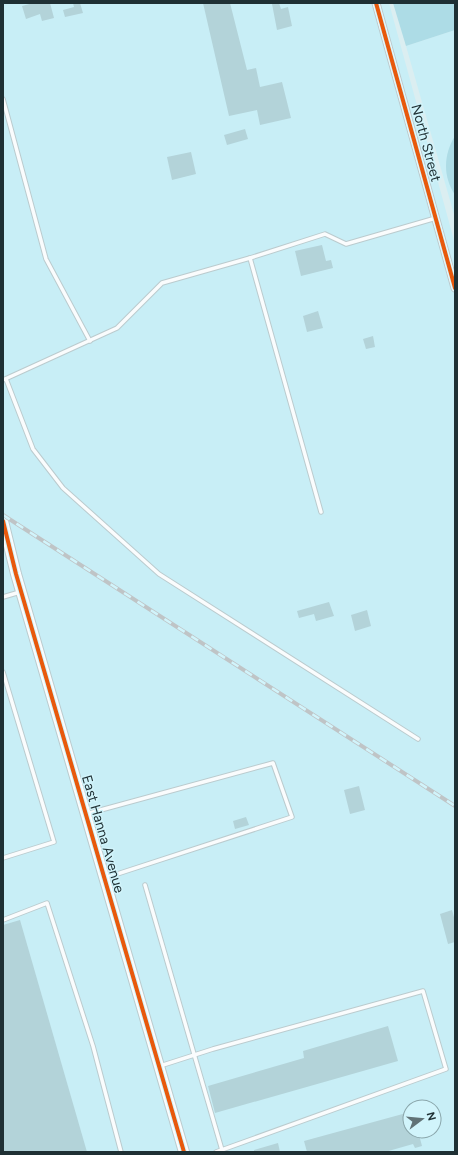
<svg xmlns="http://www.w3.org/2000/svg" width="458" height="1155" font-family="Figtree,sans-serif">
<rect width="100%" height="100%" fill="#dbeef1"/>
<g fill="#c8eef6" fill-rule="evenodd">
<path d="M3,3H389L455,244V1152H3ZM410,1107H434V1131H410Z"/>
<polygon points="455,30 455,218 406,46"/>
</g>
<g fill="#addce6">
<polygon points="393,3 455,3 455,30 406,46"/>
<path d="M455,136V195C443,177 443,155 455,136Z"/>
</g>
<g fill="#b3d3d9">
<polygon points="33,3 50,3 54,18 42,21 40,14 26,19 22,6"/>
<polygon points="73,3 80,3 83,13 65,17 63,10 74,7"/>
<polygon points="203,3 230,3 247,70 256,68 260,87 282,82 291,118 260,125 257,110 229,116"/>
<polygon points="279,3 281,9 288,7 292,26 277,30 272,4"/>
<polygon points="245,129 248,139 227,145 224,135"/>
<polygon points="191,152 196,174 172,180 167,157"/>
<polygon points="322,245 326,261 331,260 333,268 301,276 295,251"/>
<polygon points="318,311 323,328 307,332 303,316"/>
<polygon points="373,336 375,347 366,349 363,339"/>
<polygon points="329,602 334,616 316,621 314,614 299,618 297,611"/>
<polygon points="367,610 371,626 355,631 351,615"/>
<polygon points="359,786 365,810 350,814 344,790"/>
<polygon points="246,817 249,825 235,829 233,821"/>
<polygon points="452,910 455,921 455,942 448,944 440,914"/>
<polygon points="20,920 87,1152 3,1152 3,925"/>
<polygon points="388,1026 398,1061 215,1113 208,1086 304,1058 303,1051"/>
<polygon points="410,1112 410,1131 418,1131 422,1146 415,1148 413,1144 385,1152 307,1152 304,1141"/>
<polygon points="278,1143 280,1152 254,1152 254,1150"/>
</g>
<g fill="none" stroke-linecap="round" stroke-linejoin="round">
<g stroke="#bbcbce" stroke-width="5.5">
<g id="lane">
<polyline points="3,99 46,259 90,341"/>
<polyline points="250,258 321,512"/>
<polyline points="6,379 33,449 63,488 159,574 418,739"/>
<polyline points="3,380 117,328 162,283 250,258 325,234 346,244 436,218"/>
<polyline points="3,597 20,592"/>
<polyline points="3,672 54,842 3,858"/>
<polyline points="86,814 273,763 292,817 105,878"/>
<polyline points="145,885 194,1054 222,1150"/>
<polyline points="3,920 47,903 93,1046 121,1152"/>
<polyline points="160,1066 213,1049 423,991 446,1069 216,1152"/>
</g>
</g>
<g stroke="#bbcbce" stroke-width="9">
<polyline id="street" points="376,3 455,288"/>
</g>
<g stroke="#bbcbce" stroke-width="12">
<polyline id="secondary" points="3,521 16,574 184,1152"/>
</g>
<use href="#lane" stroke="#fafcfd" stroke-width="3.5"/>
<use href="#street" stroke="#fafcfd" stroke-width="7"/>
<use href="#secondary" stroke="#fafcfd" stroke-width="10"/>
<g stroke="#bfc4c6" stroke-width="4">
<polyline id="rail" points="3,515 455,806"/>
</g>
<use href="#rail" stroke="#d1f4fb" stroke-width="2.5" stroke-dasharray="8" stroke-linecap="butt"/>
<g stroke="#d1f4fb" stroke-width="6">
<g id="cycleway">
<polyline points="376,3 455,288"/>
<polyline points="3,521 16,574 184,1152"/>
</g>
</g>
<use href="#cycleway" stroke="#e8590c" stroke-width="4"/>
</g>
<g text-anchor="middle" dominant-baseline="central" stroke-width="3" stroke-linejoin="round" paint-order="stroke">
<g font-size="14" fill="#1f3034" stroke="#d1f4fb">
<text transform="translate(426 143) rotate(75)">North Street</text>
<text transform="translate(103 834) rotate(74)">East Hanna Avenue</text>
</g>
</g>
<rect width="458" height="1155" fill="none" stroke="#1f3034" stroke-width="8"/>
<g transform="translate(422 1119) rotate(74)"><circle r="19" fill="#d1f4fb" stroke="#8aa6ab"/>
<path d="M0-3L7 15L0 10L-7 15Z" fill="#617276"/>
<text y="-6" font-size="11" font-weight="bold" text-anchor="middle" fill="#1f3034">N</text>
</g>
</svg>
